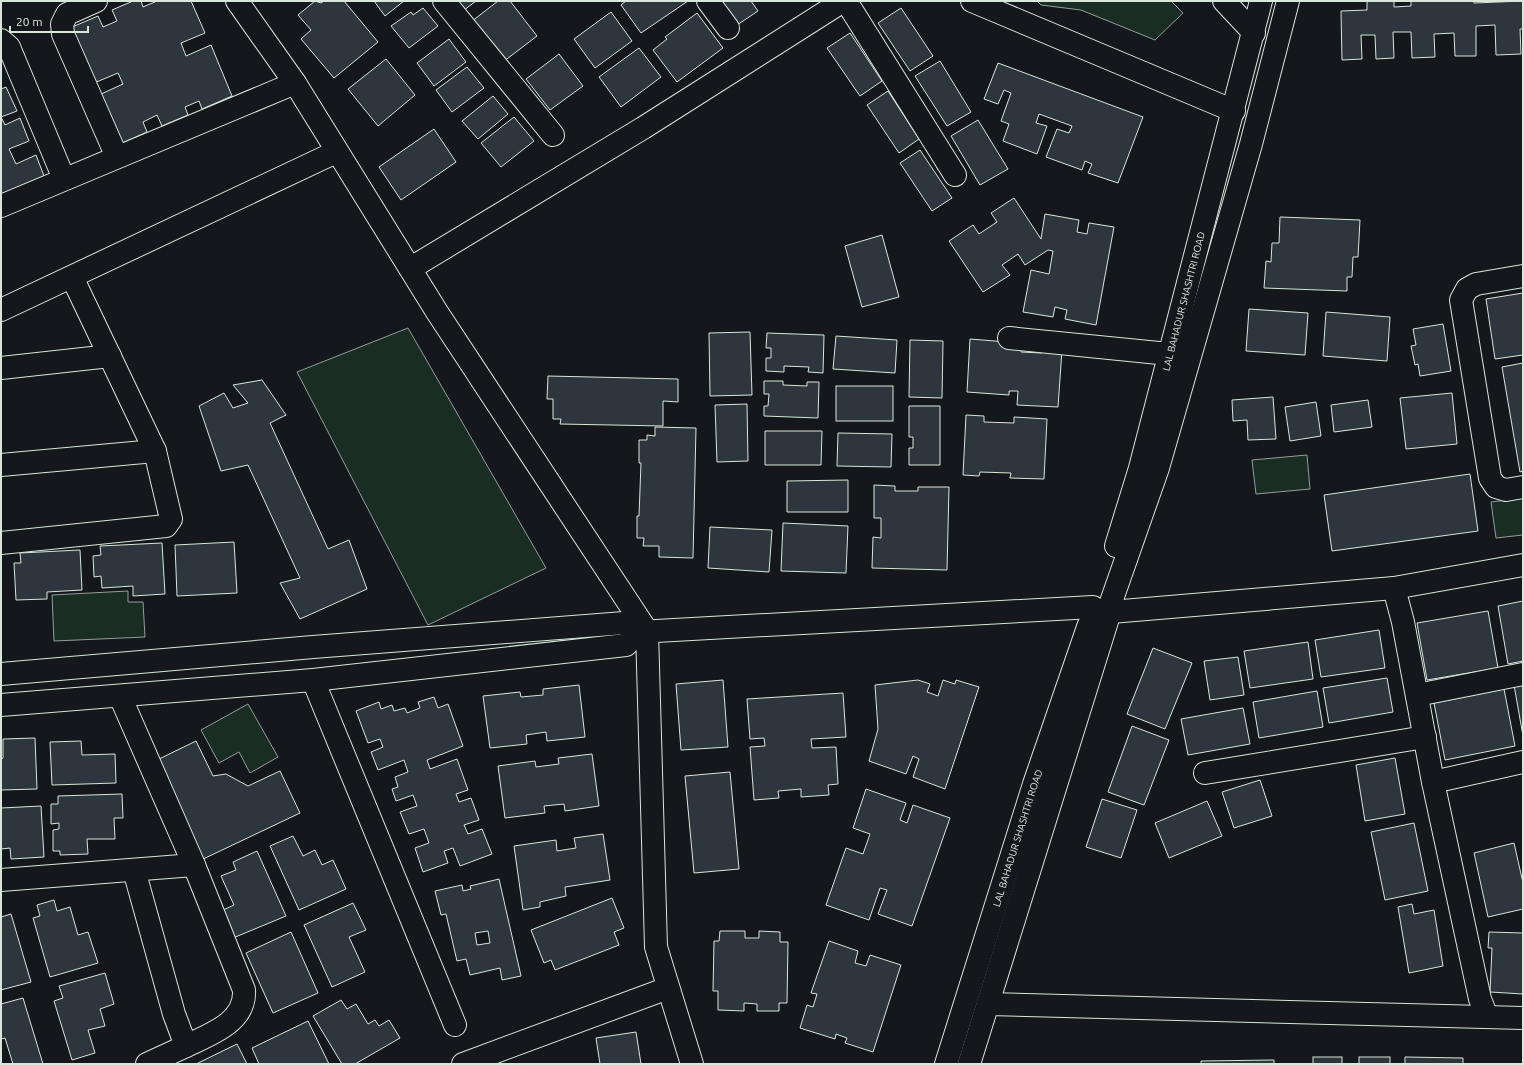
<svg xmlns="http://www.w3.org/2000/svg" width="1524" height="1065" font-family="Ubuntu,sans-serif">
<rect width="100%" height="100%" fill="#14181c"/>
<g fill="#1a2d24" stroke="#939e99">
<polygon points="1037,1 1171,1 1183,13 1155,40 1081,10 1041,5"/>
<polygon points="408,328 546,568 428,625 297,372"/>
<polygon points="1307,455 1310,489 1256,494 1252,460"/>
<polygon points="1523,498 1523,535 1496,538 1491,502"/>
<polygon points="128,591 128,602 143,602 145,637 54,641 52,595"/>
<polygon points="248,704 278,757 250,773 239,752 219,763 201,730"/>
</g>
<g fill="#2c363c" stroke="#d8e6dc" fill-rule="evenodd">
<polygon points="133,1 141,1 143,7 157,1 191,1 205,33 181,43 186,56 211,45 232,96 202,109 199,101 185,107 188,115 162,126 157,115 143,122 147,132 120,144 99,95 123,84 118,73 94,83 70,28 98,16 103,27 117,21 112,10"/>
<polygon points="315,1 321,3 324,1 344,1 378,42 334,78 301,39 311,30 298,15"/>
<polygon points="374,1 404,1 385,16"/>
<polygon points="449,1 476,1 459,14"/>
<polygon points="498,1 510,1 537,36 499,65 467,25"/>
<polygon points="626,1 688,1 641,33 621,5"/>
<polygon points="721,1 751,1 758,11 734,27"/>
<polygon points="1367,1 1394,1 1394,7 1411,6 1411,1 1474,1 1474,3 1523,1 1523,29 1520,29 1521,54 1496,55 1495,25 1476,26 1476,56 1455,56 1454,33 1434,34 1435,57 1412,58 1411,32 1393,32 1394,58 1376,59 1375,35 1361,35 1362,59 1342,60 1341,11 1367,10"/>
<polygon points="423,8 438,26 409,48 391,26 411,12 413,15"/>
<polygon points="901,8 933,56 910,71 878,23"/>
<polygon points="611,12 632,41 595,68 574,39"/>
<polygon points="697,13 723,48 677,82 653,50 667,39 665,37"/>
<polygon points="850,33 882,81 860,96 827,48"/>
<polygon points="449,39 466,62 434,86 417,63"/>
<polygon points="639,48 661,77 621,107 599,77"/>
<polygon points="559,54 583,86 550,110 526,79"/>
<polygon points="386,59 415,95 378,126 348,89"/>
<polygon points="940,61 971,112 947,126 915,76"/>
<polygon points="998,63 1143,117 1118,183 1088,173 1092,164 1085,161 1082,170 1046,157 1057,129 1069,133 1072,126 1039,114 1036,123 1047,126 1037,154 1003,141 1009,124 1001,121 1011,93 1004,90 998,104 984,99"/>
<polygon points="467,67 484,88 452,112 436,90"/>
<polygon points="6,87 17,111 1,117 5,125 20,118 29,141 9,149 16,164 36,155 44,176 1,194 1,89"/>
<polygon points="888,91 919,139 899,153 867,105"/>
<polygon points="493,96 508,114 478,139 462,121"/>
<polygon points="514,117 534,141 501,167 481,143"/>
<polygon points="978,120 1008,169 980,185 951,136"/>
<polygon points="434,129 456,162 401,200 379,167"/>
<polygon points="920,150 952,198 932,211 900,163"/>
<polygon points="1014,198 1041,239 1045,214 1079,220 1077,232 1087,234 1089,223 1114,227 1096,325 1065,319 1067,310 1055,307 1053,317 1023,312 1031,270 1049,274 1053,251 1048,250 1025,265 1018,254 1002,265 1010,275 983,292 949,241 973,225 979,234 997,222 991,213"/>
<polygon points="1280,217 1360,220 1358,257 1353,257 1352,277 1347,277 1347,291 1264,288 1266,261 1271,262 1272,243 1279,243"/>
<polygon points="882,235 899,297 862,307 845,246"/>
<polygon points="1523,293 1523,355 1495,359 1486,299"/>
<polygon points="1249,309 1308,313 1305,355 1246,351"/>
<polygon points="1326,312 1390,317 1387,361 1323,356"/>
<polygon points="1443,324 1451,371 1420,376 1418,364 1415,365 1411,346 1416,345 1413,329"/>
<polygon points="750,332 752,395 710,396 709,333"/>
<polygon points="767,333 824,335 823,373 808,372 809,367 784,366 784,372 766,371 766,358 771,358 771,348 766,348"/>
<polygon points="836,336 897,340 895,373 833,369"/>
<polygon points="970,339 1007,342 1021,347 1021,352 1042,353 1043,349 1062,350 1058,407 1017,405 1018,391 1009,391 1009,395 967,392"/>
<polygon points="910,340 943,341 942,398 909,397"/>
<polygon points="1523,363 1523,471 1520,472 1502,367"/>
<polygon points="548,376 678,379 678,402 663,401 663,426 560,424 561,419 553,419 553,399 547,399"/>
<polygon points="262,380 286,415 270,423 328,549 349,540 367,589 300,619 280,583 300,578 248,465 221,471 199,406 224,393 233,408 248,403 233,385"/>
<polygon points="764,381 783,381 783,385 807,386 807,382 819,382 818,418 764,416 764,406 768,406 769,394 764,394"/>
<rect x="836" y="386" width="57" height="35"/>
<polygon points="1452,393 1457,444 1406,449 1400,398"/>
<polygon points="1273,397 1276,439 1248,440 1247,420 1233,421 1232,400"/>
<polygon points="1368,400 1372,427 1334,432 1331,405"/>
<polygon points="1316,402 1321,436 1290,441 1285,407"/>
<polygon points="747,404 748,461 717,462 715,405"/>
<polygon points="909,406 940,406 940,465 909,465 909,448 913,448 913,437 909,437"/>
<polygon points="966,415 984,416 984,422 1014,423 1014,417 1047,419 1044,479 1010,478 1011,473 980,472 979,476 963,475"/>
<polygon points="655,427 696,428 693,558 659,557 659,546 643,546 644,538 637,538 637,516 639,516 641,463 639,463 639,440 647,440 647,435 655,436"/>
<polygon points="765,431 822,431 821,465 765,465"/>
<polygon points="838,433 892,434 891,467 837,466"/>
<polygon points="1470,474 1478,531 1332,551 1324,495"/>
<polygon points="848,480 848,512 787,512 787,481"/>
<polygon points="874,485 895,486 895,491 918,491 918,487 949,487 947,570 872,568 873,537 881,538 881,518 874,518"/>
<polygon points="783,523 848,526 846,573 781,571"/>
<polygon points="710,527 772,530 769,572 708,568"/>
<polygon points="234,542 237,593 177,596 175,545"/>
<polygon points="162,543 165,594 133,596 133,586 102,588 101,576 94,577 93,556 101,555 100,546"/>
<polygon points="80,550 82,590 47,592 47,599 16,600 14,563 21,563 20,553"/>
<polygon points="1523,601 1523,661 1508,664 1498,606"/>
<polygon points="1488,611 1498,668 1427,680 1417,623"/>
<polygon points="1379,630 1385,668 1321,677 1315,640"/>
<polygon points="1308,642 1313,679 1250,688 1244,651"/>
<polygon points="1153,648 1192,663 1165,729 1127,714"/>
<polygon points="1238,657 1244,695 1210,700 1204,661"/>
<polygon points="1387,678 1393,712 1329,723 1323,688"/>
<polygon points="723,680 728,747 681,750 676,684"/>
<polygon points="918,680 930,684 927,692 938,696 943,680 955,684 956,680 979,687 945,789 913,777 919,759 913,756 906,774 869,761 878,729 875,685"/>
<polygon points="1523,684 1523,736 1514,685"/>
<polygon points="579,685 585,737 547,741 546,732 526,735 527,744 490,748 483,696 520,692 521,697 543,695 543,689"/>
<polygon points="1504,689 1515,746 1445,760 1434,703"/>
<polygon points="1317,691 1323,727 1259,738 1253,702"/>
<polygon points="843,693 846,737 811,739 812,748 836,747 838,784 828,785 829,795 801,797 801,789 778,791 779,798 754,800 750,747 765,746 764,738 750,739 747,699"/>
<polygon points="434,697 438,708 448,704 463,746 427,760 430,769 457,759 468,790 456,794 459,802 471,798 479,820 464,825 468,834 482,829 492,854 460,866 453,848 444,851 448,863 423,872 415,848 429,843 424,829 409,834 400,812 417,806 413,795 396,801 392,789 398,787 395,777 408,772 404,760 378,770 371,752 383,747 380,739 368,743 356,711 379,702 381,709 392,705 394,711 405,708 407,713 420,708 418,702"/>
<polygon points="1243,708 1250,744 1188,755 1181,719"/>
<polygon points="1132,726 1169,740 1144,805 1108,792"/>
<polygon points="35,738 37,789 1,790 1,759 3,758 3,739"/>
<polygon points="81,741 82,755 115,754 116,783 52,785 50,742"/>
<polygon points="196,741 213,776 226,774 248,786 280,771 300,813 199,861 153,762"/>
<polygon points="592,754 599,806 565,811 564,804 544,806 545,813 505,818 498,766 535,761 536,767 559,764 558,758"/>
<polygon points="1395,758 1405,814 1365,821 1356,765"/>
<polygon points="730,772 739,869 694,873 685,776"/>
<polygon points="1260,780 1272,816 1234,828 1222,792"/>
<polygon points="866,789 906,803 900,820 907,823 913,805 950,818 912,926 878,914 887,890 880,888 869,920 826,905 846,848 863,854 870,834 853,828"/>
<polygon points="122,794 123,818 114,818 115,839 87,839 88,854 60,855 60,851 53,851 53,830 59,829 59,823 51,824 51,804 58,804 58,796"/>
<polygon points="1102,799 1137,810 1121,858 1086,847"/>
<polygon points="1207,801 1222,836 1169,858 1155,823"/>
<polygon points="41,806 44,857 11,859 10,848 1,849 1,808"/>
<polygon points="1414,823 1428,891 1385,900 1371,832"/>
<polygon points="603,834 610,880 565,887 566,896 540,902 540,907 523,910 514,846 556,840 557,851 576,848 574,838"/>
<polygon points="293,836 303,856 315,850 322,865 333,860 346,889 299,910 270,846"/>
<polygon points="1514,843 1523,883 1523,909 1488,917 1474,853"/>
<polygon points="257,851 286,916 233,938 221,911 234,905 221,876 236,870 233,862"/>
<path d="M499,879L521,976L502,980L500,968L470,975L466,959L457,961L446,914L441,915L435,891L462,885L463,891L471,889L470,886ZM488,931L490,943L477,945L475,933Z"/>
<polygon points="612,898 624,928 614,932 619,945 555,970 551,960 544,963 531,930"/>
<polygon points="54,900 57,911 70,907 78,935 88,932 98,963 50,977 33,918 40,916 37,905"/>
<polygon points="353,903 366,930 349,937 365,972 332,987 304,925"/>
<polygon points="1412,904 1414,914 1434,910 1443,966 1409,973 1398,907"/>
<polygon points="11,914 31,982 1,990 1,917"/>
<polygon points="720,931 745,931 745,938 759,938 759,931 780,932 780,942 788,942 787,1003 779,1003 779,1011 757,1011 757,1004 744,1003 744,1011 718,1010 718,991 713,991 714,941 719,941"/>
<polygon points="291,932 318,993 273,1013 246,953"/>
<polygon points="1489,932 1523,933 1523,994 1490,992 1492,948 1488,948"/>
<polygon points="829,941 858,951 855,963 866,966 870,955 901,965 873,1052 845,1043 847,1038 836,1034 835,1039 800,1028 807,1005 813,1007 817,994 811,993"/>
<polygon points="105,973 114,1004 100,1009 105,1026 88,1030 95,1053 72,1060 54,1001 63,998 59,986"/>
<polygon points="23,998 43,1064 13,1064 5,1038 1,1039 1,1004"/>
<polygon points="341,1000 347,1009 356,1004 368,1024 375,1020 379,1026 389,1020 400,1038 355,1064 342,1064 313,1016"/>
<polygon points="308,1021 329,1064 259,1064 252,1048"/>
<polygon points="636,1032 641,1064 600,1064 596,1038"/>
<polygon points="237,1044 247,1064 196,1064"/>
<rect x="1313" y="1057" width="29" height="7"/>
<rect x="1359" y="1057" width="31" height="7"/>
<polygon points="1405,1057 1463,1058 1463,1064 1405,1064"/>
<polygon points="1274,1060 1274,1064 1201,1064 1201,1061"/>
</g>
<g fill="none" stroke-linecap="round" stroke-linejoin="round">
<g stroke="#d8e6dc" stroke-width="24">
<g id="street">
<polyline points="96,1 67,14 62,24 63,34 117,157"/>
<polyline points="237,1 295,83 437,312 647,631 656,947 692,1064"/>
<polyline points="444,1 553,135"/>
<polyline points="708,1 728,28"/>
<polyline points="846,1 955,175"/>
<polyline points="972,1 1234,111"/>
<polyline points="1224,1 1254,33"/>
<polyline points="1,40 9,47 64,179"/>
<polyline points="1,206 295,83"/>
<polyline points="411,268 643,128 843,1"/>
<polyline points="1523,276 1476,284 1467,289 1461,300 1490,478 1496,487 1506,490 1523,487"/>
<polyline points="1,310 336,152"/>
<polyline points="1009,338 1169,354"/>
<polyline points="1,368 110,356"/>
<polyline points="1,465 155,451"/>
<polyline points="1,543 166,526 171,519 155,451 72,277"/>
<polyline points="1394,588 1403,622 1433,782 1480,999 1487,1017"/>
<polyline points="313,680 455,1025"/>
<polyline points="1417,695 1523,674"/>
<path d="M120,696L194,865L244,990C246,1022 211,1034 186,1046"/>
<polyline points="1205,773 1425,737"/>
<polyline points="1433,782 1523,762"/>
<polyline points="134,870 174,1014 186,1046 147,1064"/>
<polyline points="1,880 194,865"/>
<polyline points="988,1004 1523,1018"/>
<polyline points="463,1064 668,988"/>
</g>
</g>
<g stroke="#d8e6dc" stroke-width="24">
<g id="secondary">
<path id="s1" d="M1116,546L1140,468L1261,1"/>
<polyline points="1110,605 1158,468 1251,144 1288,1"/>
<polyline points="1111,612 1394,588 1523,565"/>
<polyline points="1,674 313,647 624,623 638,632 1093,607"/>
<polyline points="1,705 313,680 626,645 638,632"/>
<path id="s2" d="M946,1064L1034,784L1088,627L1094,613"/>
<polyline points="969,1064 1109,615"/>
</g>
</g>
<use href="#street" stroke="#14181c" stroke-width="22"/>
<use href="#secondary" stroke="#14181c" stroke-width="22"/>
</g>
<g text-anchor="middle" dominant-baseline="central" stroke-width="3" stroke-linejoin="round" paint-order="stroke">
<g font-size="10" fill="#d8e6dc" stroke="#14181c">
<text stroke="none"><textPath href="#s1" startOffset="254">LAL BAHADUR SHASHTRI ROAD</textPath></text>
<text stroke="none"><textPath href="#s2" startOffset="237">LAL BAHADUR SHASHTRI ROAD</textPath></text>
</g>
</g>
<rect width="1524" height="1065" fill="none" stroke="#d8e6dc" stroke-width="4"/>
<path d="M10 26v6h78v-6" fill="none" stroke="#d8e6dc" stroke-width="2"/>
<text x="16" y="26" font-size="12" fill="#d8e6dc" stroke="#14181c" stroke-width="3" paint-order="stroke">20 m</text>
</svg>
